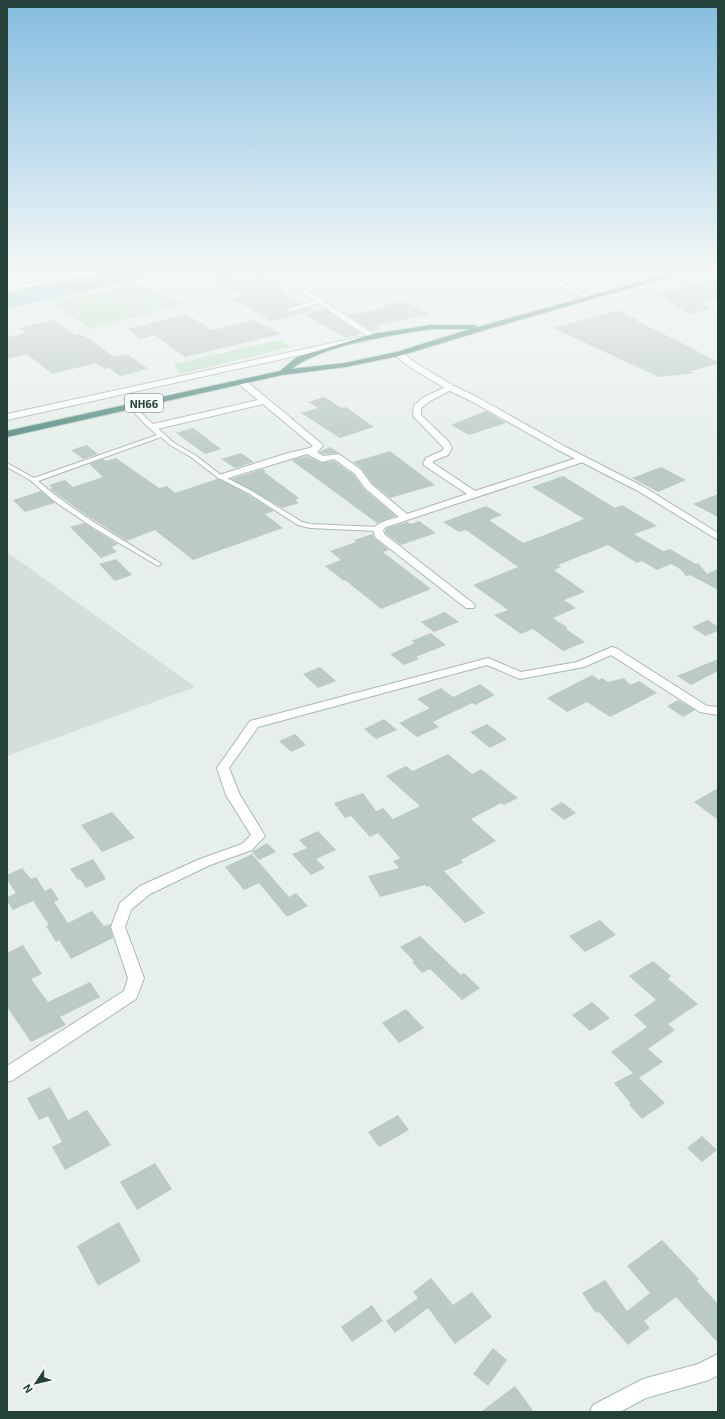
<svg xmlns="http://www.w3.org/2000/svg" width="725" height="1419" font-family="'Exo 2',sans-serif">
<rect width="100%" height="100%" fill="#e6efeb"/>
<polygon fill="#d4dfda" points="7,552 195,687 7,756"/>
<g fill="#bfe0c8">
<polygon points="141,284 184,304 91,329 49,301"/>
<polygon points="280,340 291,347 180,374 174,364"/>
</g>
<g fill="#8ec9d4">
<polygon points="112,270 180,270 7,309 7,293"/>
<polygon points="549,270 602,270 568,278"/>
</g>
<g fill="#bbcac4">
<polygon points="226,270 238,277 262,271 279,280 268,283 283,291 280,291 301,303 286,309 285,311 290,313 309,308 314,310 271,321 233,299 243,296 207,275"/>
<polygon points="718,278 718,298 698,303 711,309 691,315 656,294 663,292 665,289 668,291"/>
<polygon points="401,300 429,314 376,326 380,329 372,331 348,315 372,311"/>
<polygon points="325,309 361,334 346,338 304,314"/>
<polygon points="618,310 640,320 636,321 674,339 718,362 718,364 690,371 695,373 659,377 553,328"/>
<polygon points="186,314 212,330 254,320 281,334 185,357 155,335 140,339 127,329"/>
<polygon points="53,320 76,335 79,334 88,338 114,357 127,354 148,369 120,376 109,368 105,369 96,363 52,374 27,354 7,359 7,337 26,333 19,328"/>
<polygon points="324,397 342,408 346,407 374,427 340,438 301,413 318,408 308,402"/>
<polygon points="486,411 506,423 469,435 451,425"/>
<polygon points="193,428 221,449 205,454 176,433"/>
<polygon points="87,445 98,454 83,459 71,450"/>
<polygon points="330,447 339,453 323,454 319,452"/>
<polygon points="390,451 435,485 390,498 372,483 362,469 348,458 353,462"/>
<polygon points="241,453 254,462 235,468 221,459"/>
<polygon points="307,456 321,463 334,461 354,475 364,489 396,516 377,523 291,460"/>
<polygon points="116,458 159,488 167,486 175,493 217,479 221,480 247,494 274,511 265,514 283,528 193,560 155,530 127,541 83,513 50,489 52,488 49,485 65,480 73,487 103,477 89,464 104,459 106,461"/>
<polygon points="661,467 686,480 658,492 632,478"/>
<polygon points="263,469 266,471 264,472 299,498 295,500 299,503 283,508 231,479"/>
<polygon points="563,476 615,508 622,505 657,526 634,534 663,551 670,549 696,564 698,563 707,574 718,569 718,590 690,575 686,576 680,569 671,564 657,570 642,561 637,563 608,545 558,565 561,567 554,570 585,592 564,600 576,608 553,618 568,628 566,629 585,642 563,651 533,629 521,634 494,615 508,610 473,585 518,567 466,530 459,532 443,522 486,506 502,515 489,520 523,543 542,536 584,519 532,487"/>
<polygon points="41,491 55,503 25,512 13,500"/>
<polygon points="718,494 718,517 693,504"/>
<polygon points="419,521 436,533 401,545 385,533 385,530 387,528 407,522 411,524"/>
<polygon points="84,523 118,544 112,547 117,552 101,558 70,527"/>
<polygon points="373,534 374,538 389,550 383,552 431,589 381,609 345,580 344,581 325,566 341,560 330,551 356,542 354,540"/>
<polygon points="116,559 132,575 115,581 99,564"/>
<polygon points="445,612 459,622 434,632 421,622"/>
<polygon points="708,620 718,627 718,631 705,636 692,627"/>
<polygon points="431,633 446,645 416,657 419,659 404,665 390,654 415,643 411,641"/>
<polygon points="718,659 718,671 691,685 677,676"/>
<polygon points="320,667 336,681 318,688 303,674"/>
<polygon points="592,675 599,680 602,678 608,682 624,678 630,685 639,681 657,693 610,717 587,702 567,712 547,698"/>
<polygon points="480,684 495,695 475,705 472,703 433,722 439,727 417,737 399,723 430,708 417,699 441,688 453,697"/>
<polygon points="678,700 695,710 683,717 667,706"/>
<polygon points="384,719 397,730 376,739 364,729"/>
<polygon points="487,724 507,739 490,748 470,732"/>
<polygon points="295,734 306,745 291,752 279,741"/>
<polygon points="448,754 472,774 481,769 518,798 504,805 501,803 471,819 496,841 461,860 463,863 444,871 485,913 465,923 429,886 427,887 425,885 380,897 368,876 399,868 393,861 400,858 378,833 370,837 351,816 345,818 334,803 363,793 376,811 383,808 393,819 420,806 386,776 406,766 413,771"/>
<polygon points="718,788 718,820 694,802"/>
<polygon points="562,802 576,813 564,820 550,809"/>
<polygon points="112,812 135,838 102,852 81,825"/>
<polygon points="318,831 336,850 316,859 325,868 311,875 292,854 307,848 299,840"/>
<polygon points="267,843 276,852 259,860 252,852"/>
<polygon points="252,854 289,897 296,893 308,906 287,917 259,883 244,890 225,867"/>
<polygon points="93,859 106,879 86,888 80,879 78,880 70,869"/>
<polygon points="22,868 31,879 36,877 45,891 51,888 59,900 54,902 68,923 92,911 104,926 111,924 110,927 113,938 71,959 59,940 56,942 46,926 49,925 33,901 13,910 7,901 7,897 16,893 7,880 7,875"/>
<polygon points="600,920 616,935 585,952 569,936"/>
<polygon points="420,936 461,975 464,973 480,988 462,1000 430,969 422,973 412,962 414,961 400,947"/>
<polygon points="23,945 42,974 31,979 48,1002 90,982 100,997 60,1017 66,1025 31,1042 7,1007 7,953"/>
<polygon points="653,961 671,976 668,979 698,1004 668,1024 675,1030 648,1049 663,1062 639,1078 665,1103 642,1119 629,1105 631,1104 614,1083 633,1073 611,1052 647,1027 634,1015 656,1000 629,976"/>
<polygon points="592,1002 610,1018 590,1031 572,1015"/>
<polygon points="406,1009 424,1028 399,1043 382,1023"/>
<polygon points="50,1087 68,1120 87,1110 111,1145 65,1170 52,1147 62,1142 48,1116 39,1120 27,1098"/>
<polygon points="398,1115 409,1130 379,1147 368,1132"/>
<polygon points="702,1136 717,1150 702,1162 687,1148"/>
<polygon points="155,1163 172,1189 137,1210 120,1182"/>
<polygon points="119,1222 141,1261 98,1286 77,1246"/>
<polygon points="662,1240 699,1279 697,1281 718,1304 718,1343 676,1297 644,1321 650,1328 628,1345 599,1312 596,1313 582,1293 605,1280 627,1311 650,1293 627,1266"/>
<polygon points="431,1278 453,1305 472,1292 492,1317 455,1344 428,1308 395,1333 386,1321 418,1298 413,1292"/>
<polygon points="372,1305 383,1321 352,1342 341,1327"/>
<polygon points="493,1348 507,1360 488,1386 473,1374"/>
<polygon points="515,1386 534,1412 481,1412 500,1397"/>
</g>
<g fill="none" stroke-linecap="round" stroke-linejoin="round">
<g stroke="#a8b8b2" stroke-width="2">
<path id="service" d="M131,404L174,443L195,455L221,475L252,491L302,522L310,524L378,527L381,529L378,531L310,528L298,525L248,493L217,477L191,457L170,445L161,437L38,481C75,513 118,537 160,563L161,564L158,566L94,528L54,501L30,480L7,467V463L34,478L157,435L144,423L129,407L128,406Z"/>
</g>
<g stroke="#a8b8b2" stroke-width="2">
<g id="minor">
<polygon points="60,270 67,270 75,276 70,277"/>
<polygon points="529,270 537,270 594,297 590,299 587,299"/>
<polygon points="318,299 324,299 325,301 290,312 286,310"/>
<path d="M239,380H245L322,444L323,446L317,452L323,456L339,454L361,470L371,484L407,514L467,494L425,466L423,464L426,458L442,451L444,448L413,416L414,405L424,397L448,386H451L455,388L430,401L421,408V415L448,441L452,448L448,455L433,461V463L475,491L580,457L583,456L588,459L586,461L386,527L383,530L384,534L474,604L475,606L474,608H466L375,537L373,529C379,521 389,520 399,517L365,488L355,474L334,459L322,462L307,454L225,479H219L217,477L219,475L288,453L310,448L313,446L263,404L153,430L149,427L153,424L258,400L239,384Z"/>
<polygon points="612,647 616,648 707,706 718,707 718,715 700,712 611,655 584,667 520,679 487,665 258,727 229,768 240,795 265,836 252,850 210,865 150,894 131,910 125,927 144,978 136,999 13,1080 7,1082 7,1066 124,991 128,978 111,927 120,903 140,886 200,859 242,844 251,835 226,795 217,768 250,721 488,658 521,672 577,662"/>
<polygon points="718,1354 718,1375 709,1380 646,1398 620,1412 590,1412 593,1405 643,1379 698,1364"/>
</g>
</g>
<g stroke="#a8b8b2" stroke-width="2">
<g id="tertiary">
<polygon points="269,270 276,270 377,336 373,338 370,338"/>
<polygon points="360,337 363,337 363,341 7,420 7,414"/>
<polygon points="396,352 402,352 414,362 454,386 477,397 564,446 644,487 718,533 718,540 638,491 558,450 471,401 448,390 408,366 396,356"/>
</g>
</g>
<g stroke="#a4bbb3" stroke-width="2">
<polygon id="secondary" points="92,270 103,270 100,272 7,292 7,288"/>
</g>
<g stroke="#c2cac8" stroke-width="2">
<path id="trunk" d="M683,270H692L488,329L399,356L345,367L282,375L7,437V431L280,371L297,357L373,334L431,325H474L478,327ZM431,329H470L397,352L345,363L291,369C325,344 389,336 431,329Z"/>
</g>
<use href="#service" fill="#fff" fill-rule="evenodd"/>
<use href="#minor" fill="#fff" fill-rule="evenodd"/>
<use href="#tertiary" fill="#fff" fill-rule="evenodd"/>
<use href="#secondary" fill="#fff" fill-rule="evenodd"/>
<use href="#trunk" fill="#4c8a7c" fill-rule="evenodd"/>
</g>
<linearGradient id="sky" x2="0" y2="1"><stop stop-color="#84bce0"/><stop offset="0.58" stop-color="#f4f8f6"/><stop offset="1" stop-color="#f4f8f6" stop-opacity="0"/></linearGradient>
<rect width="725" height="468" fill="url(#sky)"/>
<g text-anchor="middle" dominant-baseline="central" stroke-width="3" stroke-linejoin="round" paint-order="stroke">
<rect fill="#f7fbf9" stroke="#637a73" stroke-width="1" x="125" y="394" width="38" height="18" rx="3"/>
<g font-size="11" font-weight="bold" fill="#24423a">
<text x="144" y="403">NH66</text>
</g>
</g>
<rect width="725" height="1419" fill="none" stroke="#24423a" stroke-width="16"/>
<g transform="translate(36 1383) rotate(235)" stroke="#f7fbf9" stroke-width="3" paint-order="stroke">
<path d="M0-3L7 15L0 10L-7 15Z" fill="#24423a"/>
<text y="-6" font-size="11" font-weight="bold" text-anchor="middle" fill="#24423a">N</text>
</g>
</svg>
